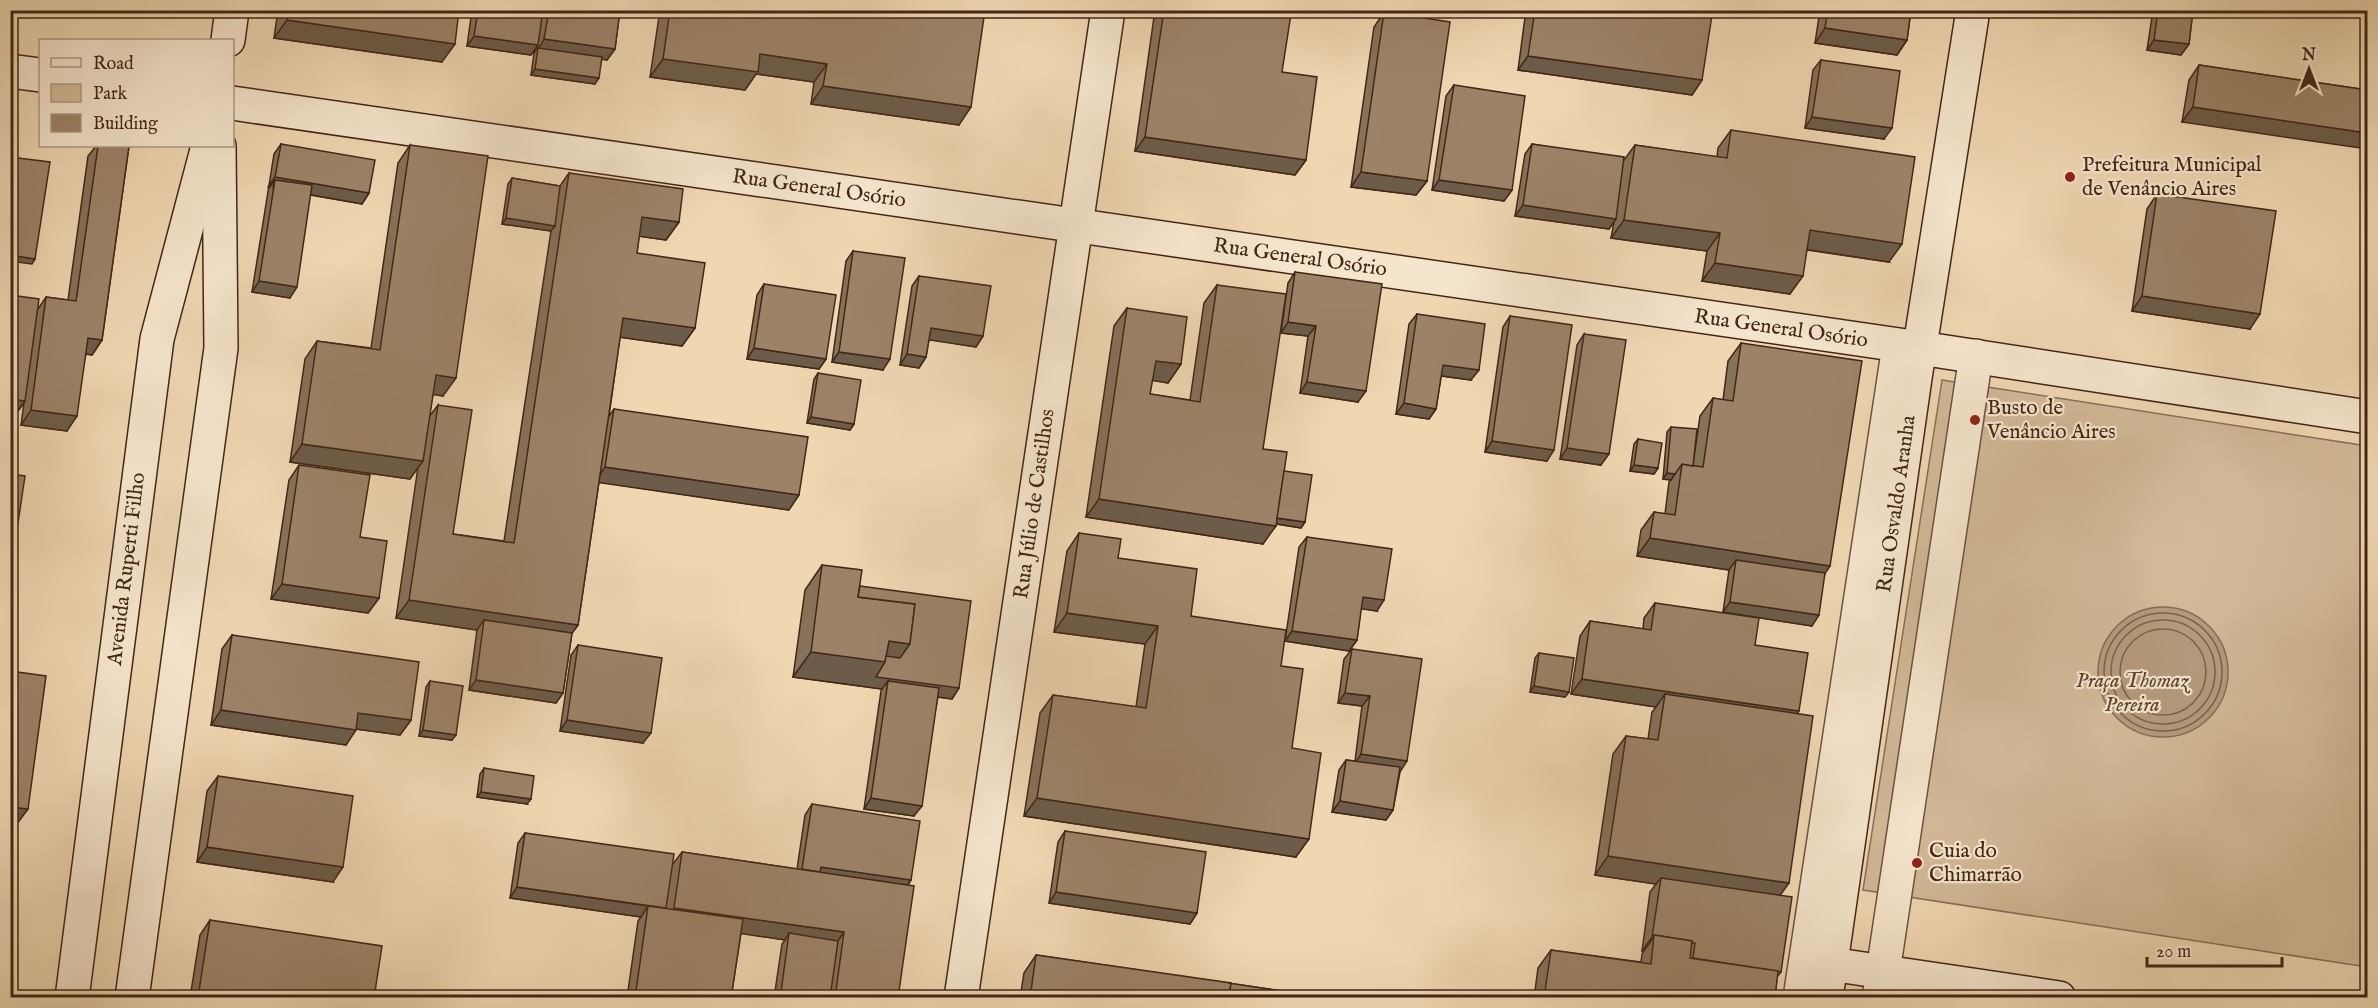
<svg xmlns="http://www.w3.org/2000/svg" width="2378" height="1008" font-family="'IM FELL English',serif">
<rect width="100%" height="100%" fill="#efd7b2"/>
<filter id="stains"><feTurbulence type="fractalNoise" baseFrequency=".00333" numOctaves="4"/><feColorMatrix values="0 0 0 0 .2 0 0 0 0 .09 0 0 0 0 .02 0 0 0 .5 -.17"/></filter>
<radialGradient id="worn" r=".72"><stop offset=".6" stop-color="#630" stop-opacity="0"/><stop offset="1" stop-color="#630" stop-opacity=".3"/></radialGradient>
<polygon fill="#d2b998" stroke="#8a7058" stroke-width="1.5" points="1942,380 2367,446 2367,967 1863,890"/>
<circle fill="#b49b7d" stroke="#866d54" stroke-width="1.5" cx="2163" cy="672" r="65"/>
<g fill="none" stroke-linecap="round" stroke-linejoin="round">
<g stroke="#7b614a" stroke-width="1.5">
<circle cx="2163" cy="672" r="59"/>
<circle cx="2163" cy="672" r="52"/>
<circle cx="2163" cy="672" r="43"/>
</g>
<g stroke="#6d533e" stroke-width="36">
<g id="street">
<polyline points="1800,998 1899,346"/>
<polyline points="1879,998 1976,356"/>
</g>
</g>
<g stroke="#422717" stroke-width="36">
<g id="secondary">
<polyline points="228,40 232,10"/>
<polyline points="10,71 40,75"/>
<polyline points="232,103 1920,348 2368,417"/>
<polyline points="1830,964 2059,998"/>
<polyline points="72,998 157,339 208,146"/>
<polyline points="132,998 221,348 219,146"/>
<polyline points="961,998 1108,10"/>
<polyline points="1826,998 1915,378 1973,10"/>
</g>
</g>
<use href="#street" stroke="#f5e5cd" stroke-width="33"/>
<use href="#secondary" stroke="#f5e5cd" stroke-width="33"/>
</g>
<g fill="#867159" stroke="#422717" stroke-width="1.5">
<polygon points="278,10 459,10 442,62 274,38"/>
<polygon points="472,10 620,10 615,49 607,60 602,59 595,84 531,75 534,53 537,49 538,45 531,55 467,46"/>
<polygon points="660,10 985,10 959,125 811,104 814,82 756,74 745,90 650,77"/>
<polygon points="1155,10 1268,10 1282,72 1306,160 1295,175 1135,151"/>
<polygon points="1526,10 1678,10 1702,80 1692,95 1518,70"/>
<polygon points="1820,10 1911,10 1907,40 1897,55 1815,43"/>
<polygon points="2153,10 2193,10 2189,44 2181,55 2147,50"/>
<polygon points="1384,12 1427,181 1416,195 1351,187 1374,27"/>
<polygon points="1821,60 1884,139 1805,128 1813,70"/>
<polygon points="2199,65 2367,90 2182,122 2189,80"/>
<polygon points="1454,85 1512,190 1504,201 1432,190 1446,96"/>
<polygon points="1731,130 1889,262 1807,250 1790,294 1702,281 1707,251 1611,238 1614,222 1609,229 1515,216 1525,154 1532,144 1624,160 1635,145 1717,157 1718,148"/>
<polygon points="281,144 369,193 362,204 310,195 290,298 252,292 274,154"/>
<polygon points="410,145 443,396 433,394 429,417 438,405 453,534 504,541 551,231 502,224 508,184 512,178 560,186 569,173 679,222 666,240 639,236 637,253 695,328 682,346 620,337 609,416 614,409 789,510 599,482 578,625 572,633 563,693 556,703 469,690 477,630 396,618 418,467 410,479 290,462 305,359 317,341 371,348 398,163"/>
<polygon points="96,146 129,146 102,340 92,355 86,354 67,431 21,425 24,403 15,415 10,415 10,295 38,309 46,297 68,300 88,156"/>
<polygon points="2157,194 2250,329 2132,311 2147,209"/>
<polygon points="853,251 883,370 832,362 846,261"/>
<polygon points="1295,272 1358,402 1300,393 1308,336 1281,333 1288,283"/>
<polygon points="919,276 983,336 976,347 929,339 926,357 919,368 900,365 912,286"/>
<polygon points="764,284 826,359 819,369 747,359 757,295"/>
<polygon points="1217,285 1263,449 1284,471 1305,522 1301,528 1276,524 1263,544 1086,517 1114,326 1127,308 1181,364 1168,383 1152,380 1150,394 1190,400 1204,303"/>
<polygon points="1417,314 1471,380 1441,376 1436,409 1429,419 1396,414 1409,324"/>
<polygon points="1510,316 1547,461 1485,452 1503,327"/>
<polygon points="1584,334 1601,465 1560,459 1577,345"/>
<polygon points="1741,343 1825,573 1812,626 1723,612 1729,570 1637,556 1641,530 1654,512 1665,514 1669,482 1671,480 1663,479 1667,432 1671,427 1693,464 1700,416 1713,398 1723,400 1728,361"/>
<polygon points="818,373 854,424 850,430 807,423 814,379"/>
<polygon points="1638,439 1658,468 1654,474 1630,471 1634,444"/>
<polygon points="299,465 360,537 379,598 368,613 271,599 289,480"/>
<polygon points="1079,533 1118,558 1191,616 1281,666 1292,748 1296,857 1024,816 1040,713 1053,695 1136,707 1145,644 1054,632 1067,551"/>
<polygon points="1307,537 1377,611 1361,608 1357,640 1349,651 1285,641 1299,547"/>
<polygon points="822,565 860,586 959,688 952,699 938,697 914,816 864,809 881,691 882,689 793,677 805,590"/>
<polygon points="1655,603 1755,645 1797,713 1780,895 1781,972 1777,977 1775,998 1534,998 1538,968 1551,950 1641,962 1642,954 1643,952 1642,951 1650,892 1656,884 1595,875 1613,754 1626,736 1648,739 1652,712 1656,707 1571,694 1580,636 1590,621 1643,629 1644,618"/>
<polygon points="232,635 411,720 400,735 356,729 346,745 211,725 222,649"/>
<polygon points="578,645 643,743 560,731 571,655"/>
<polygon points="1352,649 1400,772 1393,810 1386,820 1332,812 1339,770 1346,760 1355,761 1362,706 1338,703 1344,659"/>
<polygon points="1539,653 1569,692 1565,697 1530,692 1535,658"/>
<polygon points="430,681 452,740 419,736 426,687"/>
<polygon points="484,768 527,804 477,797 480,774"/>
<polygon points="218,776 333,882 197,862 207,791"/>
<polygon points="812,804 911,880 908,885 898,998 774,998 782,944 785,940 741,933 731,998 627,998 638,921 641,917 510,898 518,843 525,833 672,865 682,852 797,869 805,815"/>
<polygon points="1065,831 1197,913 1190,924 1049,903 1058,842"/>
<polygon points="210,920 374,998 190,998 200,935"/>
<polygon points="1036,955 1330,998 1020,998 1024,973"/>
</g>
<g fill="#6d5c49" stroke="#422717" stroke-width="1.5">
<polygon points="1733,10 1759,10 1756,14"/>
<polygon points="287,20 455,44 442,62 274,38"/>
<polygon points="1825,28 1907,40 1897,55 1815,43"/>
<polygon points="474,36 538,45 531,55 467,46"/>
<polygon points="544,39 615,49 607,60 538,50"/>
<polygon points="2154,40 2189,44 2181,55 2147,50"/>
<polygon points="760,54 827,64 814,82 756,74 745,90 650,77 663,59"/>
<polygon points="1528,56 1702,80 1692,95 1518,70"/>
<polygon points="535,69 599,78 595,84 531,75"/>
<polygon points="823,86 971,107 959,125 811,104"/>
<polygon points="2193,107 2367,133 2367,149 2182,122"/>
<polygon points="1812,117 1892,128 1884,139 1805,128"/>
<polygon points="1145,137 1306,160 1295,175 1135,151"/>
<polygon points="1361,172 1427,181 1416,195 1351,187"/>
<polygon points="275,177 369,193 362,204 273,188 275,180 269,188 268,187"/>
<polygon points="1439,180 1512,190 1504,201 1432,190"/>
<polygon points="1523,205 1616,219 1609,229 1515,216"/>
<polygon points="642,217 679,222 666,240 630,235"/>
<polygon points="506,218 555,226 551,231 502,224"/>
<polygon points="1624,220 1720,233 1707,251 1611,238"/>
<polygon points="1810,230 1902,244 1889,262 1797,248"/>
<polygon points="10,255 35,259 32,264 10,261"/>
<polygon points="1715,263 1803,276 1790,294 1702,281"/>
<polygon points="259,281 297,287 290,298 252,292"/>
<polygon points="2142,296 2260,314 2250,329 2132,311"/>
<polygon points="623,318 695,328 682,346 611,336"/>
<polygon points="1288,322 1316,326 1308,336 1281,333"/>
<polygon points="931,328 983,336 976,347 923,339"/>
<polygon points="88,338 102,340 92,355 78,353"/>
<polygon points="754,348 826,359 819,369 747,359"/>
<polygon points="839,352 890,359 883,370 832,362"/>
<polygon points="907,354 926,357 919,368 900,365"/>
<polygon points="1156,361 1181,364 1168,383 1143,379"/>
<polygon points="1443,365 1479,370 1471,380 1435,375"/>
<polygon points="436,375 456,378 443,396 423,393"/>
<polygon points="1307,382 1366,391 1358,402 1300,393"/>
<polygon points="10,399 25,401 15,415 10,415"/>
<polygon points="1404,403 1436,409 1429,419 1396,414"/>
<polygon points="31,410 77,416 67,431 21,425"/>
<polygon points="811,417 854,424 850,430 807,423"/>
<polygon points="1492,441 1554,450 1547,461 1485,452"/>
<polygon points="302,444 423,461 410,479 290,462"/>
<polygon points="1567,448 1609,454 1601,465 1560,459"/>
<polygon points="1634,465 1658,468 1654,474 1630,471"/>
<polygon points="605,467 799,495 789,510 595,482"/>
<polygon points="1667,473 1675,474 1671,480 1663,479"/>
<polygon points="1099,499 1276,526 1263,544 1086,517"/>
<polygon points="1274,518 1305,522 1301,528 1271,523"/>
<polygon points="1650,538 1830,566 1818,584 1736,560 1729,570 1637,556"/>
<polygon points="10,542 15,543 10,549"/>
<polygon points="282,584 379,598 368,613 271,599"/>
<polygon points="1363,597 1384,600 1377,611 1355,608"/>
<polygon points="409,600 578,625 565,643 484,620 477,630 396,618"/>
<polygon points="1730,602 1819,615 1812,626 1723,612"/>
<polygon points="1067,613 1158,626 1145,644 1054,632"/>
<polygon points="1292,631 1357,640 1349,651 1285,641"/>
<polygon points="889,641 910,644 959,688 952,699 887,690 888,681 882,689 793,677 811,652"/>
<polygon points="1582,679 1799,711 1788,726 1665,694 1656,707 1571,694"/>
<polygon points="476,680 563,693 556,703 469,690"/>
<polygon points="1534,686 1569,692 1565,697 1530,692"/>
<polygon points="1345,693 1370,696 1362,706 1338,703"/>
<polygon points="221,710 356,730 346,745 211,725"/>
<polygon points="358,713 411,720 400,735 348,728"/>
<polygon points="567,720 651,733 643,743 560,731"/>
<polygon points="423,730 456,735 452,740 419,736"/>
<polygon points="1361,754 1407,761 1400,772 1354,765"/>
<polygon points="481,792 531,799 527,804 477,797"/>
<polygon points="871,798 922,806 914,816 864,809"/>
<polygon points="1037,798 1309,839 1296,857 1024,816"/>
<polygon points="1340,801 1393,810 1386,820 1332,812"/>
<polygon points="10,807 28,809 17,824 10,823"/>
<polygon points="207,847 343,867 333,882 197,862"/>
<polygon points="1608,856 1789,883 1776,901 1661,878 1656,884 1595,875"/>
<polygon points="821,867 911,880 904,890 818,878"/>
<polygon points="517,887 648,906 641,917 510,898"/>
<polygon points="1056,892 1197,913 1190,924 1049,903"/>
<polygon points="674,908 844,932 834,947 789,933 785,940 663,922"/>
<polygon points="1652,937 1654,937 1643,952 1642,951"/>
<polygon points="781,992 825,998 777,998"/>
</g>
<g fill="#9c8368" stroke="#422717" stroke-width="1.5">
<polygon points="288,10 459,10 455,44 287,20"/>
<polygon points="478,10 543,10 538,45 474,36"/>
<polygon points="549,10 620,10 615,49 544,39"/>
<polygon points="670,10 985,10 971,107 823,86 827,64 760,54 758,72 663,59"/>
<polygon points="1164,10 1268,10 1291,14 1282,72 1317,77 1306,160 1145,137"/>
<polygon points="1535,10 1678,10 1712,15 1702,80 1528,56"/>
<polygon points="1828,10 1911,10 1907,40 1825,28"/>
<polygon points="2158,10 2193,10 2189,44 2154,40"/>
<polygon points="1384,12 1450,22 1427,181 1361,172"/>
<polygon points="538,48 602,57 599,78 535,69"/>
<polygon points="1821,60 1900,71 1892,128 1812,117"/>
<polygon points="2199,65 2367,90 2367,133 2193,107"/>
<polygon points="1454,85 1525,96 1512,190 1439,180"/>
<polygon points="1731,130 1915,157 1902,244 1810,230 1803,276 1715,263 1720,233 1624,220 1635,145 1727,158"/>
<polygon points="281,144 375,160 369,193 275,177"/>
<polygon points="1532,144 1624,157 1616,219 1523,205"/>
<polygon points="410,145 488,156 456,378 436,375 423,461 302,444 317,341 380,350"/>
<polygon points="98,146 129,146 102,340 88,338 77,416 31,410 46,297 76,301"/>
<polygon points="10,157 50,162 35,259 10,255"/>
<polygon points="569,173 683,189 679,222 642,217 637,253 705,263 695,328 623,318 578,625 409,600 438,405 472,410 453,534 514,543"/>
<polygon points="512,178 560,186 555,226 506,218"/>
<polygon points="275,180 312,185 297,287 259,281"/>
<polygon points="2157,194 2276,211 2260,314 2142,296"/>
<polygon points="853,251 905,258 890,359 839,352"/>
<polygon points="1295,272 1382,284 1366,391 1307,382 1316,326 1288,322"/>
<polygon points="919,276 991,286 983,336 931,328 926,357 907,354"/>
<polygon points="764,284 836,295 826,359 754,348"/>
<polygon points="1217,285 1286,294 1263,449 1287,452 1276,526 1099,499 1127,308 1187,317 1181,364 1156,361 1150,394 1200,402"/>
<polygon points="10,295 39,299 25,401 10,399"/>
<polygon points="1417,314 1485,324 1479,370 1443,365 1436,409 1404,403"/>
<polygon points="1510,316 1572,325 1554,450 1492,441"/>
<polygon points="1584,334 1626,340 1609,454 1567,448"/>
<polygon points="1741,343 1862,361 1830,566 1650,538 1654,512 1675,515 1682,464 1703,467 1713,398 1733,401"/>
<polygon points="818,373 861,380 854,424 811,417"/>
<polygon points="614,409 808,437 799,495 605,467"/>
<polygon points="1671,427 1697,429 1693,466 1682,464 1675,474 1667,473"/>
<polygon points="1638,439 1662,443 1658,468 1634,465"/>
<polygon points="299,465 370,475 360,537 387,541 379,598 282,584"/>
<polygon points="1284,471 1312,475 1305,522 1277,518"/>
<polygon points="10,474 25,476 15,543 10,542"/>
<polygon points="1079,533 1121,539 1118,558 1197,569 1191,616 1286,630 1281,666 1303,669 1292,748 1321,753 1309,839 1037,798 1053,695 1146,708 1158,626 1067,613"/>
<polygon points="1307,537 1392,549 1384,600 1363,597 1357,640 1292,631"/>
<polygon points="1736,560 1825,573 1819,615 1730,602"/>
<polygon points="822,565 862,570 858,597 915,604 910,644 889,641 885,662 811,652"/>
<polygon points="860,586 971,601 959,688 876,677 885,662 886,656 900,658 910,644 915,604 858,597"/>
<polygon points="1655,603 1759,618 1755,645 1808,653 1799,711 1582,679 1590,621 1651,630"/>
<polygon points="484,620 572,633 563,693 476,680"/>
<polygon points="232,635 419,662 411,720 358,713 356,730 221,710"/>
<polygon points="578,645 662,658 651,733 567,720"/>
<polygon points="1352,649 1422,659 1407,761 1361,754 1370,696 1345,693"/>
<polygon points="1539,653 1574,658 1569,692 1534,686"/>
<polygon points="10,671 46,676 28,809 10,807"/>
<polygon points="430,681 463,686 456,735 423,730"/>
<polygon points="888,681 939,688 922,806 871,798"/>
<polygon points="1665,694 1813,716 1789,883 1608,856 1626,736 1658,740"/>
<polygon points="1346,760 1400,767 1393,810 1340,801"/>
<polygon points="484,768 534,776 531,799 481,792"/>
<polygon points="218,776 353,796 343,867 207,847"/>
<polygon points="812,804 920,821 911,880 821,867 820,872 802,869"/>
<polygon points="1065,831 1206,852 1197,913 1056,892"/>
<polygon points="525,833 674,854 666,908 517,887"/>
<polygon points="682,852 914,886 898,998 835,998 844,932 674,908"/>
<polygon points="1661,878 1792,897 1781,972 1693,958 1695,943 1692,943 1692,941 1654,935 1654,937 1652,937"/>
<polygon points="648,906 743,919 731,998 635,998"/>
<polygon points="210,920 382,946 374,998 198,997"/>
<polygon points="789,933 838,941 830,998 781,992"/>
<polygon points="1654,935 1692,941 1690,958 1778,971 1775,998 1544,998 1551,950 1651,964"/>
<polygon points="1036,955 1231,983 1229,998 1030,998"/>
<polygon points="1228,983 1330,998 1229,998 1231,983"/>
</g>
<g fill="#8f2418" stroke="#f5e5cd" stroke-width="2">
<circle cx="2070" cy="177" r="6"/>
<circle cx="1975" cy="420" r="6"/>
<circle cx="1917" cy="863" r="6"/>
</g>
<g text-anchor="middle" dominant-baseline="central" stroke-width="4.5" stroke-linejoin="round" paint-order="stroke">
<g font-size="21" fill="#422717" stroke="#f5e5cd" text-anchor="start">
<text x="2082" y="165">Prefeitura Municipal<tspan x="2082" dy="24">de Venâncio Aires</tspan></text>
<text x="1987" y="408">Busto de<tspan x="1987" dy="24">Venâncio Aires</tspan></text>
<text x="1929" y="851">Cuia do<tspan x="1929" dy="24">Chimarrão</tspan></text>
</g>
<g font-size="21" fill="#422717" stroke="#f5e5cd">
<text transform="translate(819 189) rotate(8)">Rua General Osório</text>
<text transform="translate(1300 258) rotate(8)">Rua General Osório</text>
<text transform="translate(1781 329) rotate(8)">Rua General Osório</text>
<text transform="translate(1035 504) rotate(-82)">Rua Júlio de Castilhos</text>
<text transform="translate(1897 504) rotate(-82)">Rua Osvaldo Aranha</text>
<text transform="translate(127 569) rotate(-83)">Avenida Ruperti Filho</text>
</g>
<g font-size="21" font-style="italic" fill="#5f4431" stroke="#f5e5cd">
<text x="2132" y="681">Praça Thomaz<tspan x="2132" dy="24">Pereira</tspan></text>
</g>
</g>
<rect width="2378" height="1008" fill="none" stroke="#efd7b2" stroke-width="36"/>
<rect x="12" y="12" width="2354" height="984" fill="none" stroke="#422717" stroke-width="3"/>
<rect x="18" y="18" width="2342" height="972" fill="none" stroke="#422717" stroke-width="1.5"/>
<rect x="39" y="39" width="195" height="108" fill="#f5e5cd" stroke="#ad9984" stroke-width="1.5"/>
<rect x="51" y="58" width="30" height="9" fill="#f5e5cd" stroke="#ad9984" stroke-width="1.5"/>
<text x="93" y="69" font-size="18" fill="#422717">Road</text>
<rect x="51" y="84" width="30" height="18" fill="#d2b998" stroke="#ad9984" stroke-width="1.5"/>
<text x="93" y="99" font-size="18" fill="#422717">Park</text>
<rect x="51" y="114" width="30" height="18" fill="#9c8368" stroke="#ad9984" stroke-width="1.5"/>
<text x="93" y="129" font-size="18" fill="#422717">Building</text>
<g transform="translate(2309 69)" stroke="#f5e5cd" stroke-width="4.5" paint-order="stroke">
<path d="M0-4.5L10 22L0 15L-10 22Z" fill="#422717"/>
<text y="-9" font-size="16" font-weight="bold" text-anchor="middle" fill="#422717">N</text>
</g>
<path d="M2147 957v9h135v-9" fill="none" stroke="#422717" stroke-width="3"/>
<text x="2156" y="957" font-size="18" fill="#422717" stroke="#f5e5cd" stroke-width="4.5" paint-order="stroke">20 m</text>
<rect width="100%" height="100%" filter="url(#stains)"/>
<rect width="100%" height="100%" fill="url(#worn)"/>
</svg>
